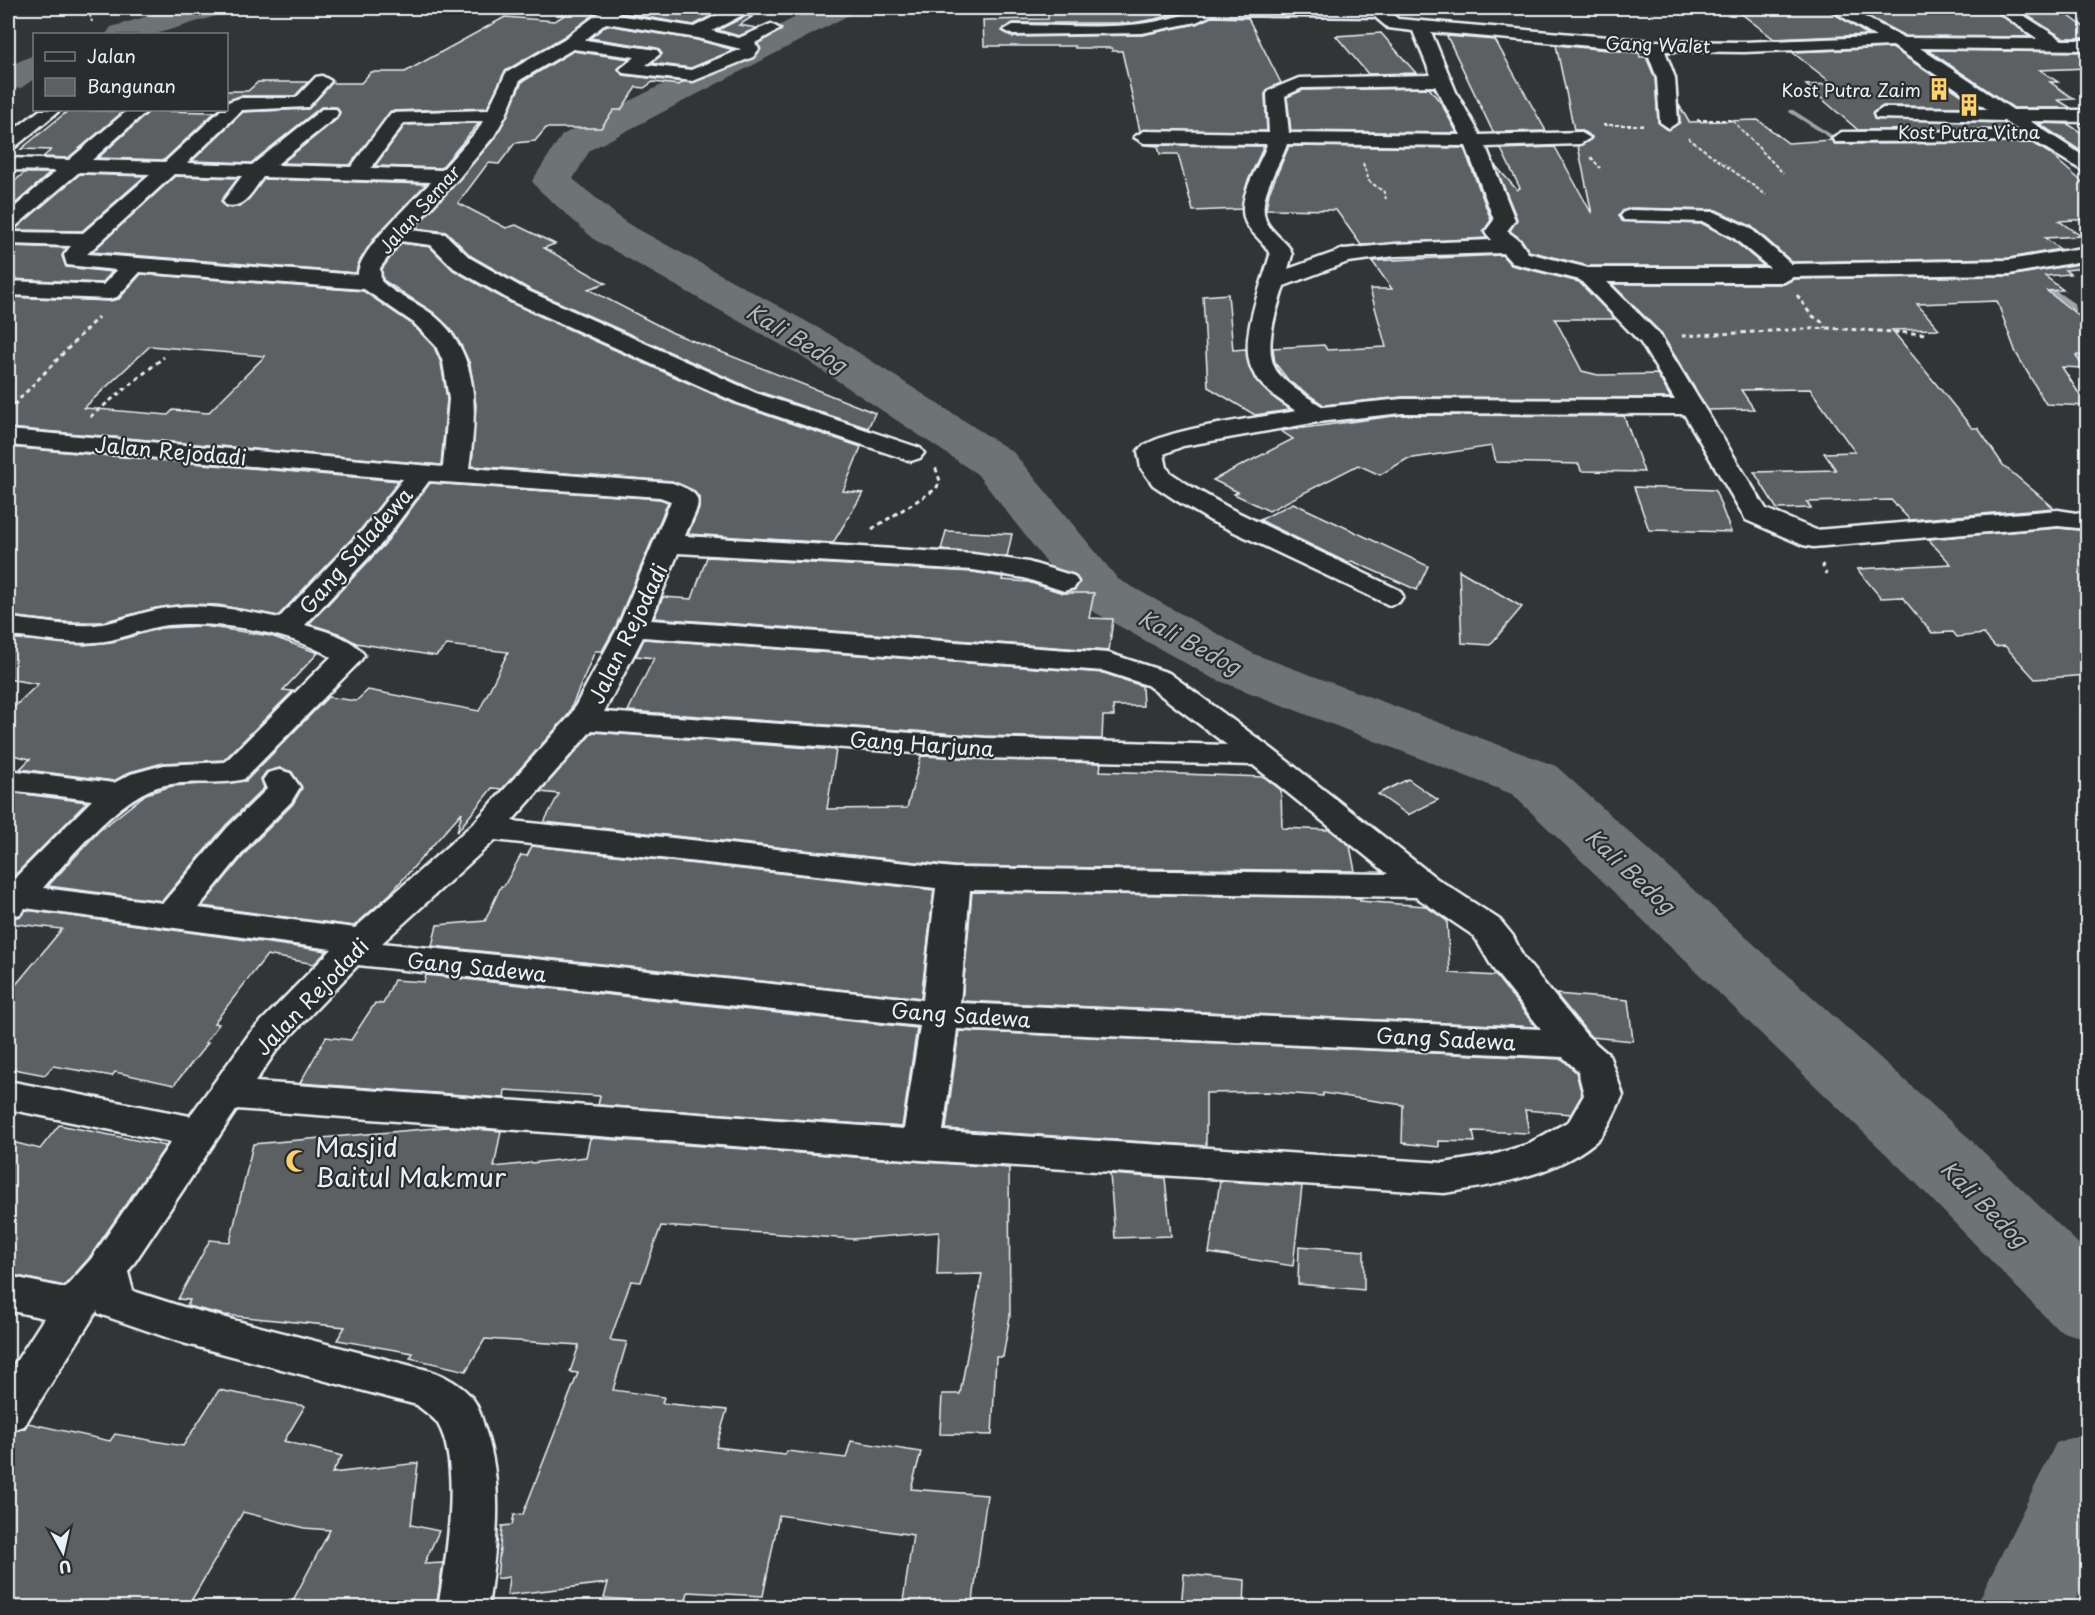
<svg xmlns="http://www.w3.org/2000/svg" width="2095" height="1615" font-family="'Playpen Sans',sans-serif">
<rect width="100%" height="100%" fill="#323536"/>
<filter id="ink" filterUnits="userSpaceOnUse"><feTurbulence type="fractalNoise" baseFrequency=".0167" numOctaves="2"/><feDisplacementMap in="SourceGraphic" scale="12" xChannelSelector="R" yChannelSelector="G"/><feConvolveMatrix kernelMatrix="1 2 1 2 8 2 1 2 1" color-interpolation-filters="sRGB"/></filter>
<g filter="url(#ink)">
<g fill="none" stroke-linecap="round" stroke-linejoin="round">
<g fill="#9fa5aa" fill-rule="evenodd">
<polygon points="1789,110 1793,110 1857,151 1852,152 1789,112"/>
<polygon points="1992,249 1996,249 2075,304 2078,325 2071,323 2069,307 1992,251"/>
<polygon points="2076,339 2083,341 2088,361 2088,381 2084,379 2075,341"/>
</g>
<g fill="#6e7376" fill-rule="evenodd">
<polygon points="175,8 224,8 219,15 156,34 106,34 111,27"/>
<polygon points="814,8 854,8 849,15 590,150 573,179 625,222 831,335 1013,452 1118,579 1254,654 1556,766 1970,1139 2088,1253 2088,1340 2058,1330 1914,1181 1512,794 1212,678 1078,603 977,474 799,355 595,240 538,189 532,181 562,135"/>
<polygon points="34,55 34,79 21,88 8,90 8,66"/>
<polygon points="2088,1432 2088,1573 2072,1608 1975,1608 2056,1443"/>
</g>
</g>
<g fill="#5c6063" stroke="#e8f1f8" stroke-width="1.5" fill-rule="evenodd">
<polygon points="576,8 603,8 563,37 505,71 487,108 391,111 350,165 282,163 337,119 340,112 336,107 321,107 251,163 192,161 243,112 308,109 332,83 361,83 371,72 405,72 505,17 555,21"/>
<polygon points="626,8 698,8 720,11 694,25 622,13"/>
<polygon points="1048,8 1195,8 1155,19 1132,23 1013,23 1002,31 1013,37 1142,35 1196,24 1211,17 1248,18 1281,83 1269,88 1265,94 1267,131 1140,131 1122,51 1112,51 1112,48 1075,48 1075,46 984,46 983,20 1048,19"/>
<polygon points="1734,8 1826,8 1868,35 1774,39"/>
<polygon points="1852,8 1991,8 2031,37 1905,36"/>
<polygon points="2015,8 2058,8 2088,30 2088,38 2063,38"/>
<polygon points="746,16 752,17 739,25 757,28 739,36 718,30"/>
<polygon points="607,25 697,40 734,50 691,68 652,63 662,54 657,48 590,38"/>
<polygon points="1381,33 1416,73 1368,74 1336,36"/>
<polygon points="1447,36 1495,40 1546,131 1493,132"/>
<polygon points="1556,45 1639,53 1640,57 1646,57 1655,78 1658,122 1668,130 1680,122 1679,105 1689,122 1758,120 1788,143 1831,140 1835,144 2033,143 2049,153 2088,187 2088,219 2059,221 2081,236 2045,238 2060,249 2009,258 1792,262 1751,226 1716,210 1631,208 1619,215 1622,221 1703,224 1733,240 1764,266 1588,266 1529,251 1522,240 1510,231 1517,219 1495,165 1517,190 1520,188 1501,149 1555,147 1592,214 1578,146 1592,137 1581,130 1574,130"/>
<polygon points="1892,48 1979,107 1883,106 1872,113 1874,119 2003,123 2012,129 1858,130 1806,85 1833,84 1792,52"/>
<polygon points="1928,50 2088,52 2088,68 2040,70 2058,82 2050,82 2074,99 2058,100 2071,108 2014,108"/>
<polygon points="573,51 629,59 618,69 623,75 683,82 679,85 653,82 644,88 636,87 621,110 614,110 601,128 546,128 535,141 515,143 499,164 488,163 458,203 506,228 516,225 555,244 544,248 606,283 588,289 673,333 875,413 868,428 757,391 529,289 471,256 447,232 415,228 496,137 522,82"/>
<polygon points="258,82 308,82 295,96 240,96 226,101 226,91 248,91"/>
<polygon points="1429,88 1441,103 1457,133 1291,131 1287,97 1303,90"/>
<polygon points="69,110 124,111 68,158 43,157 51,150 21,149"/>
<polygon points="150,111 215,112 164,160 98,158"/>
<polygon points="479,123 441,168 375,166 405,125"/>
<polygon points="2038,123 2068,124 2088,137 2088,151 2081,151"/>
<polygon points="1144,145 1264,146 1247,183 1241,209 1193,211 1178,154 1160,154 1158,146"/>
<polygon points="1289,146 1464,148 1491,220 1483,232 1487,238 1361,245 1336,210 1266,209 1269,193"/>
<polygon points="24,173 50,173 8,210 8,187"/>
<polygon points="80,174 145,176 82,231 13,230"/>
<polygon points="175,176 238,178 221,201 224,206 232,208 249,199 264,179 426,184 374,238 358,264 356,273 92,252"/>
<polygon points="401,243 430,247 453,270 511,303 737,405 861,447 843,491 863,493 833,543 688,534 699,509 699,497 693,490 672,481 472,466 476,405 470,364 461,345 450,328 433,312 383,280 382,269"/>
<polygon points="8,246 67,248 62,256 66,267 112,272 102,283 8,279"/>
<polygon points="1502,255 1511,265 1579,282 1615,319 1555,319 1582,371 1598,375 1657,374 1671,398 1402,397 1324,405 1289,381 1275,363 1273,348 1324,345 1327,350 1386,347 1370,289 1392,289 1372,261"/>
<polygon points="2079,264 2086,268 2065,270 2070,274 2045,276 2063,290 2047,291 2088,323 2088,356 2076,355 2083,368 2062,367 2087,406 2046,404 2016,353 1997,301 1917,304 1939,329 1892,330 1972,428 1978,428 2003,465 2054,508 1910,520 1891,500 1807,502 1811,508 1777,509 1754,472 1836,470 1824,453 1855,452 1810,389 1741,390 1754,409 1708,410 1661,333 1612,284 1784,284 1794,279 2009,276"/>
<path d="M141,274L363,291L413,325L434,347L441,363L447,399L441,465L8,428V297L110,301L119,299ZM150,346L265,356L208,413L173,410L168,415L84,408Z"/>
<polygon points="1228,294 1233,350 1246,349 1254,378 1270,395 1290,410 1255,415 1208,387 1203,296"/>
<polygon points="1402,415 1624,416 1644,472 1581,471 1579,464 1496,462 1492,446 1407,459 1380,475 1358,465 1269,511 1234,494 1238,492 1213,480 1293,439 1281,431"/>
<polygon points="8,447 399,481 361,529 278,616 218,605 186,604 156,608 102,622 62,622 8,616"/>
<polygon points="430,483 660,499 668,502 616,626 602,651 595,651 568,715 502,789 492,788 457,832 462,812 390,894 354,926 202,906 254,843 293,804 302,788 292,772 280,768 266,772 261,779 264,788 226,825 162,901 48,886 99,831 146,794 172,786 246,781 328,697 356,701 368,690 479,711 508,652 447,645 436,656 356,643 338,633 309,624 385,544"/>
<polygon points="1634,487 1715,490 1731,532 1649,530"/>
<polygon points="1293,503 1428,566 1417,590 1352,561 1348,563 1260,520"/>
<polygon points="2058,528 2079,530 2088,538 2088,675 2035,679 2005,646 1995,647 1984,634 1957,637 1953,632 1932,633 1902,597 1881,598 1857,569 1951,564 1928,539"/>
<polygon points="946,531 1012,534 1007,557 941,550"/>
<polygon points="707,557 973,572 1003,577 1002,580 1028,582 1063,593 1094,593 1089,618 1113,619 1109,651 654,618 663,597 692,599"/>
<polygon points="1459,570 1522,607 1490,645 1462,643"/>
<polygon points="203,626 271,636 318,653 283,690 293,691 224,760 163,763 130,772 114,781 20,769 30,759 8,754 8,713 38,684 8,679 8,638 84,645 112,642 161,628"/>
<polygon points="644,639 1104,673 1142,686 1143,706 1113,706 1114,716 1103,716 1102,739 985,736 628,711 654,658 636,656"/>
<polygon points="593,732 836,750 827,809 907,808 921,756 1101,763 1100,771 1264,777 1281,790 1282,828 1330,830 1350,846 1355,871 954,866 544,822 559,794 540,792"/>
<polygon points="1408,779 1438,800 1408,815 1378,794"/>
<polygon points="8,792 87,802 8,882"/>
<polygon points="532,846 934,890 921,998 432,946 437,925 485,921 501,886 504,886 521,855 527,856"/>
<polygon points="972,892 1360,898 1360,901 1425,906 1447,921 1450,973 1496,976 1536,1027 962,1001"/>
<polygon points="26,910 327,951 314,964 267,955 214,1023 219,1024 205,1043 208,1043 174,1085 115,1072 112,1076 53,1066 45,1075 8,1068 8,987 14,987 62,929 8,923 8,919 21,916"/>
<polygon points="426,975 917,1028 902,1127 598,1105 600,1096 505,1090 504,1098 300,1083 326,1037 351,1040 375,1003 383,1004 394,980 424,982"/>
<polygon points="1556,994 1628,1000 1633,1041 1591,1037"/>
<polygon points="959,1031 1562,1059 1576,1072 1582,1095 1571,1114 1525,1110 1529,1133 1473,1131 1475,1142 1439,1141 1439,1147 1402,1143 1403,1105 1323,1093 1323,1096 1267,1092 1206,1093 1206,1146 946,1129"/>
<polygon points="59,1125 166,1146 89,1258 64,1286 8,1274 8,1141 40,1149"/>
<polygon points="447,1127 501,1131 494,1167 586,1157 590,1138 1009,1168 1010,1316 1003,1357 996,1357 992,1435 940,1434 942,1394 960,1394 982,1274 937,1275 939,1232 853,1239 661,1226 641,1282 631,1281 610,1340 627,1342 613,1390 664,1397 662,1403 727,1410 716,1447 785,1455 787,1451 846,1458 851,1441 921,1452 911,1489 987,1495 972,1608 902,1608 913,1535 779,1515 763,1596 688,1592 685,1604 604,1598 608,1583 507,1595 509,1577 497,1579 502,1526 512,1525 514,1515 523,1514 578,1373 570,1372 579,1345 485,1339 466,1371 410,1358 413,1353 337,1340 345,1327 225,1315 187,1306 190,1300 178,1299 210,1240 230,1242 253,1144"/>
<polygon points="1110,1174 1165,1178 1171,1236 1115,1238"/>
<polygon points="1220,1181 1302,1186 1293,1266 1209,1253"/>
<polygon points="1299,1246 1364,1251 1364,1290 1298,1284"/>
<polygon points="219,1390 305,1406 284,1441 342,1456 332,1473 418,1463 411,1525 439,1531 424,1564 443,1563 436,1608 289,1608 330,1530 304,1528 243,1512 187,1608 8,1608 8,1433 25,1428 28,1423 110,1441 115,1434 183,1446"/>
<polygon points="1184,1574 1245,1580 1244,1608 1181,1608"/>
</g>
<g fill="none" stroke-linecap="round" stroke-linejoin="round">
<g stroke="#e8f1f8" stroke-width="5">
<g id="minor">
<path d="M606,8H624L617,15L694,27L731,8H750L748,12L712,31L739,38L771,24L780,29L755,43L759,49L753,57L693,81L623,73L620,69L635,57L573,49L520,80L506,115L494,136L457,180L410,230L445,234L470,258L528,291L756,393L920,448L924,453L920,458L911,461L902,458L738,403L512,301L454,268L431,245L400,241L380,268L381,281C395,295 416,302 432,314C481,352 477,413 469,468L672,483C711,496 697,505 685,536L973,554L1028,562L1074,576L1078,582L1074,588L1064,591L1024,578L973,570L678,553L651,620L1108,653L1169,673L1272,749L1436,878L1500,920L1513,936L1523,957L1586,1035L1609,1055L1623,1095C1616,1109 1607,1133 1595,1142C1553,1176 1495,1185 1444,1193L921,1160L237,1109L128,1272L133,1291L183,1307L431,1371C446,1376 463,1386 473,1399C479,1407 482,1419 485,1429C505,1487 496,1548 488,1608H438C446,1561 462,1465 438,1424C434,1417 423,1411 417,1405L183,1343L99,1314L97,1311L24,1426L8,1431V1374L44,1318L8,1310V1276L65,1288L91,1259L171,1142L8,1109V1081L190,1116L250,1033L332,949L25,908L20,914L8,917V885L92,800L8,790V770L114,783L131,774L164,765L225,762L331,657C288,631 211,619 161,626C139,630 118,641 95,642C66,645 37,638 8,636V618C36,620 65,627 94,625C116,623 135,614 156,610C195,601 240,610 279,618L363,530L403,479L8,445V430L443,467L449,399L443,362L436,346L414,323L364,289L140,272L117,297L109,299L8,295V281L103,285L117,270L67,265L64,255L71,246L8,244V232L83,233L151,174L79,172L15,227L8,229V213L56,171L8,170V158L69,160L128,110H148L92,160L165,162L221,110H226L228,102L240,98H296L316,77L322,76L331,81L308,107L242,110L187,163L252,165L322,109H336L338,113L336,117L276,165L351,167L391,113L488,110L506,73L564,39ZM606,23L697,38L741,49L691,70L646,65L660,54L657,50L585,40ZM483,121L478,130L442,170L371,168L404,123ZM174,174L242,176L223,201L226,205C244,210 253,190 263,177L431,182C414,200 357,251 358,275L87,254ZM429,481L660,497L671,501L618,627L570,716L475,822L355,928L198,908L252,841L291,802L300,787L290,773L279,770L268,773L263,780L267,789L228,827L163,903L43,888C71,857 120,796 161,786C189,779 218,786 244,779L360,661L364,655C352,637 325,631 305,625L383,542ZM643,637L1104,671L1147,685L1227,745L985,738L604,712ZM592,730L985,758L1253,765L1388,874L954,868L512,821ZM495,840L936,888L923,1000L382,943ZM970,890L1416,897L1474,936L1494,970L1541,1029L960,1003ZM358,965L920,1026L904,1129L255,1082L276,1051ZM957,1029L1563,1057L1578,1071L1584,1095L1569,1121L1526,1145L1493,1155L1444,1163L943,1131Z"/>
<path d="M1200,8H1391V13L1398,19L1654,41L1744,42L1876,37L1828,8H1848L1904,38L2038,39L1993,8H2012L2062,40H2088V50L1920,48L2013,110H2088V122L2030,121L2088,159V174L2034,141L1835,142L1832,138L1842,132L2020,131L2004,121L1876,118L1874,114L1883,108L1987,109L1893,46L1744,52L1665,51L1675,78L1678,122L1669,128L1660,122L1657,78L1647,51L1431,32L1456,92L1480,135L1580,132L1590,138L1580,144L1486,147L1515,220L1507,231L1520,241L1528,253L1588,268H1770L1734,238L1704,222L1624,220L1621,216L1624,212L1631,210L1715,212L1750,228L1791,264L2009,260L2088,247V260L2009,274L1793,277L1784,282H1607L1659,334L1766,509L1816,530L2058,510L2088,515V529L2058,526L1813,547L1803,545L1746,520L1684,414L1402,413L1318,422L1183,446L1164,454L1167,468L1171,473L1192,487L1231,509L1399,590L1403,596L1399,602L1389,605L1211,521L1174,499L1153,485L1141,468L1138,451C1154,429 1266,417 1296,411C1280,400 1260,388 1252,370C1238,340 1262,285 1270,255C1266,243 1254,236 1247,225C1233,200 1260,167 1267,144L1144,143L1134,137L1144,131L1269,133L1267,94L1270,90L1299,78L1431,75L1413,31L1388,28L1375,17L1211,15L1196,22L1142,33L1013,35L1004,30L1013,25C1073,25 1144,34 1200,8ZM1435,86L1461,135L1289,133L1285,96L1302,88ZM1287,144L1466,146L1494,220L1485,232L1492,240L1395,244L1344,249L1288,269L1292,255L1290,249C1283,239 1270,231 1266,221C1256,197 1280,166 1287,144ZM1503,253L1512,263L1580,280L1641,343L1675,400L1402,399L1323,407C1308,397 1289,387 1278,373C1261,351 1277,309 1284,286L1348,262L1395,256Z"/>
<polygon points="40,110 60,110 15,147 8,149 8,134"/>
</g>
</g>
<g stroke="#e8f1f8" stroke-width="2" stroke-dasharray="4 2" stroke-linecap="butt">
<polyline points="88,8 92,22"/>
<polyline points="1697,120 1732,120 1783,173"/>
<polyline points="1603,125 1644,125"/>
<polyline points="1688,138 1766,195"/>
<polyline points="1591,157 1600,168"/>
<polyline points="1363,163 1369,181 1384,192 1386,199"/>
</g>
<g stroke="#e8f1f8" stroke-width="3" stroke-dasharray="4.5 4" stroke-linecap="butt">
<polyline points="1797,295 1811,315 1822,322 1825,328"/>
<polyline points="1682,336 1825,328 1927,334"/>
<polyline points="8,411 98,317"/>
<polyline points="90,417 164,357"/>
<polyline points="872,529 936,489 940,481 935,466"/>
<polyline points="1822,564 1826,574"/>
</g>
<use href="#minor" fill="#2a2d2e" fill-rule="evenodd"/>
</g>
</g>
<defs>
<g id="building-bare" transform="scale(1.8)"><path d="M-4-6H4V6H1V3H-1V6H-4ZM-2.5-4.3h1.7v1.8h-1.7ZM.8-4.3h1.7v1.8H.8ZM-2.5-1h1.7V.8h-1.7ZM.8-1h1.7V.8H.8Z" fill="#ffd166" stroke="#2a2d2e" stroke-width="2.5" paint-order="stroke"/></g>
<g id="mosque-bare" transform="scale(1.8)"><path d="M3.5-4.9A6 6 0 1 0 3.5 4.9A5 5 0 1 1 3.5-4.9Z" fill="#ffd166" stroke="#2a2d2e" stroke-width="2.5" paint-order="stroke"/></g>
</defs>
<g fill-rule="evenodd">
<use href="#building-bare" x="1939" y="89"/>
<use href="#building-bare" x="1969" y="105"/>
<use href="#mosque-bare" x="297" y="1161"/>
</g>
<g text-anchor="middle" dominant-baseline="central" stroke-width="4.5" stroke-linejoin="round" paint-order="stroke">
<g font-size="18" fill="#e8f1f8" stroke="#2a2d2e">
<text transform="translate(1658 44) rotate(2)">Gang Walet</text>
<text transform="translate(419 209) rotate(-48)">Jalan Semar</text>
</g>
<g font-size="18" fill="#e8f1f8" stroke="#2a2d2e" text-anchor="end">
<text x="1921" y="89">Kost Putra Zaim</text>
<text x="1969" y="131" text-anchor="middle">Kost Putra Vitna</text>
</g>
<g font-size="21" fill="#e8f1f8" stroke="#2a2d2e">
<text transform="translate(171 450) rotate(5)">Jalan Rejodadi</text>
<text transform="translate(355 550) rotate(-49)">Gang Saladewa</text>
<text transform="translate(627 633) rotate(-64)">Jalan Rejodadi</text>
<text transform="translate(922 743) rotate(4)">Gang Harjuna</text>
<text transform="translate(477 966) rotate(6)">Gang Sadewa</text>
<text transform="translate(311 996) rotate(-46)">Jalan Rejodadi</text>
<text transform="translate(961 1014) rotate(4)">Gang Sadewa</text>
<text transform="translate(1446 1038) rotate(3)">Gang Sadewa</text>
</g>
<g font-size="22" font-style="italic" fill="#b1b8be" stroke="#2a2d2e">
<text transform="translate(797 337) rotate(31)">Kali Bedog</text>
<text transform="translate(1190 641) rotate(28)">Kali Bedog</text>
<text transform="translate(1631 870) rotate(43)">Kali Bedog</text>
<text transform="translate(1985 1203) rotate(45)">Kali Bedog</text>
</g>
<g font-size="26" fill="#e8f1f8" stroke="#2a2d2e" text-anchor="start">
<text x="315" y="1146">Masjid<tspan x="315" dy="30">Baitul Makmur</tspan></text>
</g>
</g>
<rect width="2095" height="1615" fill="none" stroke="#2a2d2e" stroke-width="30"/>
<rect x="15" y="15" width="2065" height="1585" fill="none" stroke="#e8f1f8" stroke-width="2" filter="url(#ink)"/>
<rect x="33" y="33" width="195" height="78" fill="#2a2d2e" stroke="#767b7f" stroke-width="1.5"/>
<rect x="45" y="52" width="30" height="9" fill="#2a2d2e" stroke="#767b7f" stroke-width="1.5"/>
<text x="87" y="63" font-size="18" fill="#e8f1f8">Jalan</text>
<rect x="45" y="78" width="30" height="18" fill="#5c6063" stroke="#767b7f" stroke-width="1.5"/>
<text x="87" y="93" font-size="18" fill="#e8f1f8">Bangunan</text>
<g transform="translate(63 1552) rotate(172)" stroke="#2a2d2e" stroke-width="4.5" paint-order="stroke">
<path d="M0-4.5L10 22L0 15L-10 22Z" fill="#e8f1f8"/>
<text y="-9" font-size="16" font-weight="bold" text-anchor="middle" fill="#e8f1f8">U</text>
</g>
</svg>
